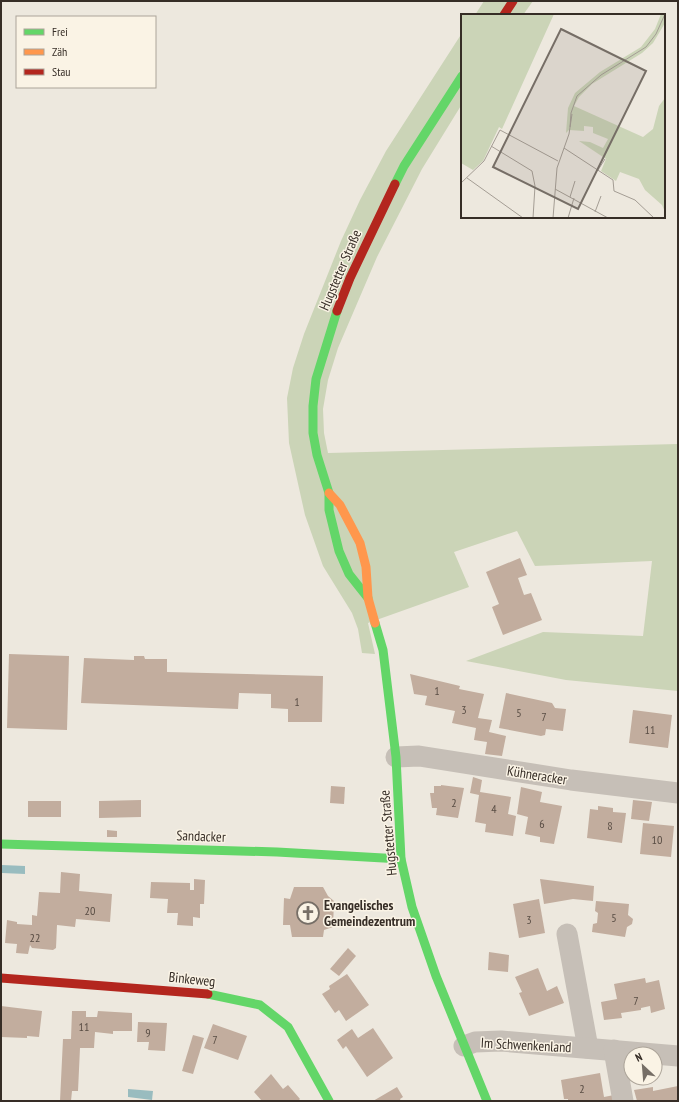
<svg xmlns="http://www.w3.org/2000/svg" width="679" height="1102" font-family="'PT Sans Narrow',sans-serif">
<rect width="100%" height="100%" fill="#ede8de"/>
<g fill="#cbd4b7">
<polygon points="484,1 533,1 523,15 475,15"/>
<polygon points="462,33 462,104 422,169 377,257 338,348 328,380 323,409 324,433 328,453 678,444 678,691 566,680 466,661 543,632 643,636 652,561 535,566 517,531 454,552 469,587 368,623 375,654 362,653 358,629 352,613 323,566 305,515 289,443 287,398 293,368 304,334 341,241 360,200 386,151"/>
</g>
<g fill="#99bcbf">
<polygon points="2,865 25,866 25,874 2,873"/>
<polygon points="128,1089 153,1091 152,1100 128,1097"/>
</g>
<g fill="#c2ad9e">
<polygon points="520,558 527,575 518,578 524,595 531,593 542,620 503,635 492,607 499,604 486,572"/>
<polygon points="9,654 69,656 67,730 7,728"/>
<polygon points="134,656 144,656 145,659 167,659 167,672 323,676 322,722 288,722 288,709 271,708 271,694 239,693 238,709 81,703 84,658 134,660"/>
<polygon points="410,674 460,686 459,689 484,694 478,718 492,720 489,732 506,736 502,756 485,754 487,742 474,740 476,728 452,723 455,711 425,705 427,696 414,694"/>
<polygon points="506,693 552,703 555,708 566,709 563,731 546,729 545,735 541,736 499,728"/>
<polygon points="633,710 672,715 668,748 629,743"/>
<polygon points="473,777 482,780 480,792 511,797 508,814 516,816 513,836 485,832 486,824 475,822 479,795 470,793"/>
<polygon points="441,785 464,788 458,818 436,815 437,808 432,808 430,793 434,793 434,786 441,786"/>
<polygon points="331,786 345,787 344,804 330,803"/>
<polygon points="521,787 542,792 540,802 562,806 554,844 540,842 540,837 525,834 528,817 517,814"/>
<polygon points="141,800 141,817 99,818 99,801"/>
<polygon points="633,800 652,802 649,821 631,819"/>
<rect x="28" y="801" width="33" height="16"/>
<polygon points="598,806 613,808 613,812 626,813 622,843 587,838 590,809 598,810"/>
<polygon points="643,823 674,826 671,857 640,854"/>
<polygon points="107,830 117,831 117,837 107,837"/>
<polygon points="61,872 80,874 79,891 112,894 110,922 76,919 75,927 57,925 56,948 53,950 32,948 30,945 28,954 16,953 17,944 5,943 7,920 17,922 17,924 32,925 32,915 37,916 39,892 60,893"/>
<polygon points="194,879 205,880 204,904 200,904 200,918 193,917 193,926 177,925 178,913 167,913 168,899 150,898 151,882 190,883 190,890 194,890"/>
<polygon points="540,879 594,886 593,901 573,899 544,904"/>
<polygon points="294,887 323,887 328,896 334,901 333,927 324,930 323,937 292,937 290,925 283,925 284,898 290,899"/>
<polygon points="539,899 545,933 519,938 513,904"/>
<polygon points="596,901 629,904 628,915 633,919 632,924 627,927 625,937 592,932 593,924 597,923 598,913 595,911"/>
<polygon points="348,948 356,956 339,976 330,969"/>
<polygon points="489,952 509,955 508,972 488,970"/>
<polygon points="538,968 547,991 557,986 564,1003 529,1016 519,993 522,992 515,977"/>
<polygon points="347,974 369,1005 346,1021 339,1010 335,1013 322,994 330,989 329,986"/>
<polygon points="645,978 646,983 659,980 665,1009 651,1013 650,1006 641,1008 641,1010 621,1013 622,1018 604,1020 601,1002 617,999 614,984"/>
<polygon points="1,1006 42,1011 39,1037 27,1036 27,1038 1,1037"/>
<polygon points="72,1011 86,1011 86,1017 97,1017 98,1011 132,1013 132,1031 113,1031 113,1034 95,1032 94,1048 80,1048 78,1091 72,1091 71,1101 60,1101 63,1039 71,1039"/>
<polygon points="138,1022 167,1023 165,1051 148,1050 149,1042 137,1042"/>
<polygon points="213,1024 247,1036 238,1060 204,1048"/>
<polygon points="373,1028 393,1058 367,1077 346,1046 343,1049 337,1040 352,1029 358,1038"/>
<polygon points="193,1035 204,1038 193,1074 182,1071"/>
<polygon points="600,1073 604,1097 614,1095 615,1101 568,1101 568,1099 564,1099 561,1080"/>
<polygon points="271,1074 283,1089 288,1085 300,1099 298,1101 262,1101 254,1092"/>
<polygon points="678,1086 678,1101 637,1101 634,1090 653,1087 653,1091"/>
<polygon points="397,1087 403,1097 400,1099 401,1101 373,1101"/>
</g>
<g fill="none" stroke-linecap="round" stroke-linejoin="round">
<g stroke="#c6bfb7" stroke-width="21">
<polyline points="396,757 419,756 571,780 678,793"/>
<polyline points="567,934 588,1048"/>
<polyline points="464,1046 475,1042 501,1041 678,1056"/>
<polyline points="614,1050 623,1101"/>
</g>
<g stroke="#63d668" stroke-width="9">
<polyline points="395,184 404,166 462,76"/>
<polyline points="337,311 316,379 313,406 313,433 317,455 329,493 329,510 339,551 349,574 368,598"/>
<polyline points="375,623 383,650 396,757 401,859 412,907 436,976 487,1101"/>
<polyline points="1,844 277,852 401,859"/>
<polyline points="208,994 260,1005 288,1027 329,1101"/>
</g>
<polyline stroke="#ff974d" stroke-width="9" points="329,493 340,505 360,543 366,567 368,598 375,623"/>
<g stroke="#b3261e" stroke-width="9">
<polyline points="504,15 513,1"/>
<polyline points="337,311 350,278 395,184"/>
<polyline points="1,978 208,994"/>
</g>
</g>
<defs>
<g id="church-ring" transform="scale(1.15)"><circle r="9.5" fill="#faf3e5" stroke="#766e66" stroke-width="1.5"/><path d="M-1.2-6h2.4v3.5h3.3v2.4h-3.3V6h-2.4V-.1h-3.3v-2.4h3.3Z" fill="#766e66"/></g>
</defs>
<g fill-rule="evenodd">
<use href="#church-ring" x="308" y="913"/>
</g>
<g text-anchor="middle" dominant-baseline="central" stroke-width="3" stroke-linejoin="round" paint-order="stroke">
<g font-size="12" fill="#594d44">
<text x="437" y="690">1</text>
<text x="297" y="701">1</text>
<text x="464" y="709">3</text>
<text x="519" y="712">5</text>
<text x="544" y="716">7</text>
<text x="650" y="729">11</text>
<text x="454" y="802">2</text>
<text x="494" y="808">4</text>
<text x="542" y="823">6</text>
<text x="610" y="825">8</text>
<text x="657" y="839">10</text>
<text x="90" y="910">20</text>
<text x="614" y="917">5</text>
<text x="529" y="919">3</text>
<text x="35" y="937">22</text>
<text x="636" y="1000">7</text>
<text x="84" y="1026">11</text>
<text x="148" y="1032">9</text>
<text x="215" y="1039">7</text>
<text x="582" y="1088">2</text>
</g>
<g font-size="14" fill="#362d26" stroke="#faf3e5">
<text transform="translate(340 270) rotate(-67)">Hugstetter Straße</text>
<text transform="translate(537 775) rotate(9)">Kühneracker</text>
<text transform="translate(388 833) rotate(-95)">Hugstetter Straße</text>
<text transform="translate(201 836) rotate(2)">Sandacker</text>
<text transform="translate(192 979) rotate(6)">Binkeweg</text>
<text transform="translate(526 1045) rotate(3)">Im Schwenkenland</text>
</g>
<g font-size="14" font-weight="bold" fill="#362d26" stroke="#faf3e5" text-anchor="start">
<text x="324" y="905">Evangelisches<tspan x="324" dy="16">Gemeindezentrum</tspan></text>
</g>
</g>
<g transform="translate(461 14)">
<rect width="204" height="204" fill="#ede8de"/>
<path d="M0,0H93L41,115L38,113L22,147L12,156L0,149ZM200,0H204V9L192,29L181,39L131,70L118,83L113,92L182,123L192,115L198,92L204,84V198L201,191L184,176L178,165L159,158L155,167L140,157L145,145L118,127L129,128L142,134L147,125L132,119V113L123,112V117L108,116L105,119L107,94L114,79L139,58L180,33L194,15Z" fill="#cbd4b7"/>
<path fill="none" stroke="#a49d94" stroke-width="1" d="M109,113L110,99L116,82L140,61L185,33L195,20L204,0M30,132L71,157L74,172L72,204M103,134L152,166L153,177L174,186L193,204M137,156L144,145M6,164L62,204M0,169L23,147L39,116L97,147M94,175L147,204M109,183L114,167M134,198L140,182M92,204L96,154L108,120L111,100M107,204L113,184"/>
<path fill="#766e66" fill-opacity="0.15" stroke="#766e66" stroke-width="2" d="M100,15L185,57L117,195L32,153Z"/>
<rect width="204" height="204" fill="none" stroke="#362d26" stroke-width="2"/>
</g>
<rect width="679" height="1102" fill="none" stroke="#362d26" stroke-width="4"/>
<rect x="16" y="16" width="140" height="72" fill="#faf3e5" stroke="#aca499"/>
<rect x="24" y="29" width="20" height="6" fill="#63d668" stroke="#aca499"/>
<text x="52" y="36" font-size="12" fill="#362d26">Frei</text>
<rect x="24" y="49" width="20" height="6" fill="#ff974d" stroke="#aca499"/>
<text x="52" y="56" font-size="12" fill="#362d26">Zäh</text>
<rect x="24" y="69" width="20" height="6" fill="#b3261e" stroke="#aca499"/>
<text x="52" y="76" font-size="12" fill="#362d26">Stau</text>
<g transform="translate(643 1066) rotate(334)"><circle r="19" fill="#faf3e5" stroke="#aca499"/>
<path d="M0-3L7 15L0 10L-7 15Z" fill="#766e66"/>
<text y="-6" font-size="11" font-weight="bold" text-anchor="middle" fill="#362d26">N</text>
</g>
</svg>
